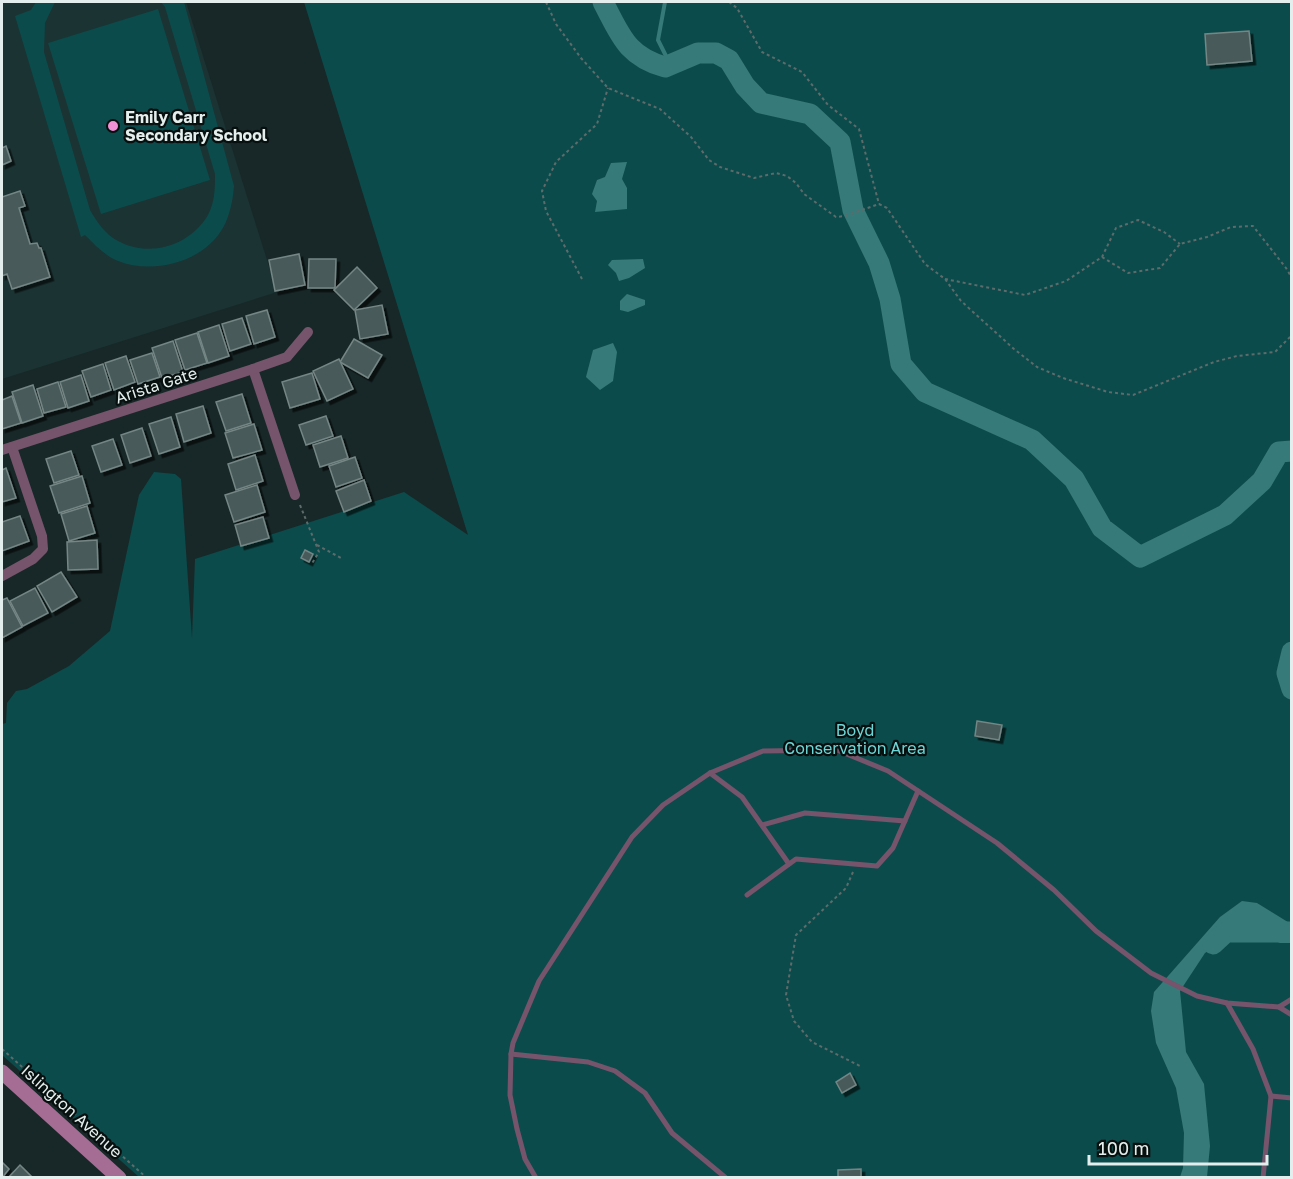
<svg xmlns="http://www.w3.org/2000/svg" width="1293" height="1179" font-family="'Golos Text',sans-serif">
<defs>
<filter id="shadow"><feDropShadow dx="3.5" dy="3.5" stdDeviation="0" flood-color="#0009"/></filter>
</defs>
<rect width="100%" height="100%" fill="#182828"/>
<polygon fill="#1b3333" points="2,2 186,2 277,292 2,379"/>
<g fill="#0c4b4b">
<path d="M36,2H55L45,23L44,52L90,210C97,222 105,234 118,241C149,258 190,246 208,215C215,202 215,188 215,174L165,7L161,2H184L234,186C233,200 230,214 224,226C205,262 154,275 118,261C105,256 95,245 85,235L81,237L15,16L31,10Z"/>
<polygon points="304,2 1291,2 1291,1177 139,1177 2,1055 2,724 6,723 7,703 16,691 27,689 69,666 110,631 139,495 154,472 175,474 181,479 192,638 195,559 404,492 468,535"/>
<polygon points="158,9 210,180 101,214 48,43"/>
</g>
<g fill="#377a7a">
<polygon points="627,162 622,179 627,188 627,209 595,212 597,201 592,194 597,180 605,177 611,163"/>
<polygon points="643,259 645,268 629,278 619,281 616,273 608,265 612,260"/>
<polygon points="627,294 645,300 645,305 628,312 620,310 620,301"/>
<polygon points="613,343 617,352 613,381 600,390 586,377 593,350"/>
<polygon points="1242,901 1257,903 1291,924 1291,943 1280,943 1254,931 1236,932 1205,953 1180,991 1186,1052 1204,1084 1210,1146 1207,1177 1180,1177 1183,1168 1184,1133 1176,1088 1156,1043 1151,1011 1154,992 1220,917"/>
</g>
<g fill="none" stroke-linecap="round" stroke-linejoin="round">
<polyline stroke="#377a7a" stroke-width="4" points="665,2 658,40 670,64"/>
<g stroke="#377a7a" stroke-width="21">
<path d="M603,2C620,34 626,56 665,67L698,53H716L729,60L745,86L761,103L810,114L840,142L853,210L879,263L890,299L901,364L925,392L1032,440L1074,479L1102,528L1140,557L1225,515L1262,481L1279,452L1292,451"/>
<polyline points="1292,652 1287,673 1292,689"/>
<polyline points="1213,944 1226,932 1292,932"/>
</g>
</g>
<g fill="#495a5a" stroke="#748685" stroke-width="1.5" filter="url(#shadow)">
<polygon points="1249,31 1252,61 1207,65 1205,34"/>
<polygon points="6,146 11,161 2,165 2,148"/>
<polygon points="20,191 25,206 19,208 30,244 37,243 39,248 41,248 50,277 12,289 7,274 2,276 2,197"/>
<polygon points="299,254 305,285 275,291 269,260"/>
<polygon points="309,259 336,259 335,288 308,288"/>
<polygon points="357,267 377,288 354,310 334,290"/>
<polygon points="382,305 388,334 360,339 355,310"/>
<polygon points="267,310 275,337 254,344 246,316"/>
<polygon points="242,318 251,344 230,351 222,324"/>
<polygon points="219,325 229,356 208,363 198,332"/>
<polygon points="197,333 207,363 185,370 175,340"/>
<polygon points="354,339 382,355 368,378 340,362"/>
<polygon points="173,341 183,372 162,378 152,348"/>
<polygon points="152,353 160,377 138,384 130,360"/>
<polygon points="126,356 135,382 114,390 105,363"/>
<polygon points="339,359 353,389 327,401 313,371"/>
<polygon points="103,364 111,390 91,397 82,371"/>
<polygon points="312,373 320,399 290,408 282,382"/>
<polygon points="81,375 89,401 68,408 60,382"/>
<polygon points="58,382 66,407 44,413 37,389"/>
<polygon points="33,385 43,416 22,423 12,392"/>
<polygon points="242,394 251,423 226,431 216,402"/>
<polygon points="12,396 21,423 2,429 2,400"/>
<polygon points="203,406 211,433 184,442 176,414"/>
<polygon points="326,416 333,436 306,445 299,425"/>
<polygon points="171,417 180,447 159,454 149,424"/>
<polygon points="254,424 262,450 233,458 225,433"/>
<polygon points="142,428 151,456 130,463 121,435"/>
<polygon points="341,436 348,458 320,467 313,445"/>
<polygon points="113,439 122,465 101,472 92,446"/>
<polygon points="71,451 79,475 54,483 46,459"/>
<polygon points="255,455 263,481 236,490 228,464"/>
<polygon points="355,457 362,478 336,487 329,466"/>
<polygon points="6,468 16,498 2,502 2,470"/>
<polygon points="82,476 90,503 59,513 50,486"/>
<polygon points="364,480 371,501 344,512 336,491"/>
<polygon points="257,485 265,512 234,522 225,495"/>
<polygon points="87,506 95,533 69,541 61,514"/>
<polygon points="20,516 29,541 2,551 2,522"/>
<polygon points="263,517 269,538 241,546 235,525"/>
<polygon points="97,540 98,569 68,570 67,542"/>
<polygon points="305,550 313,554 309,562 301,558"/>
<polygon points="61,572 77,597 52,612 37,586"/>
<polygon points="35,588 48,613 23,626 10,601"/>
<polygon points="7,598 22,627 2,638 2,600"/>
<polygon points="977,721 1002,725 999,740 975,736"/>
<polygon points="850,1073 856,1085 842,1093 836,1082"/>
<polygon points="2,1162 9,1169 2,1178"/>
<polygon points="20,1165 33,1178 8,1178"/>
<polygon points="861,1169 861,1178 838,1178 838,1170"/>
</g>
<g fill="none" stroke-linecap="round" stroke-linejoin="round">
<g stroke="#5d6b6a" stroke-width="2" stroke-dasharray="3 3" stroke-linecap="butt">
<polyline points="546,2 556,24 581,58 608,88 660,109 691,137 709,160 720,167 754,178 776,173 787,176 796,183 804,194 836,217 845,216 879,204 887,208 925,264 945,279 961,301 1014,349 1037,367 1063,378 1108,392 1133,395 1214,362 1237,356 1275,352 1292,335"/>
<polyline points="729,2 737,8 762,52 802,72 828,105 859,129 879,204"/>
<polyline points="1102,257 1128,273 1160,268 1180,244 1207,237 1231,227 1253,226 1286,268 1292,278"/>
<polyline points="582,279 546,211 542,191 556,162 597,124 608,88"/>
<polyline points="945,279 1025,295 1066,281 1102,257 1116,228 1138,220 1164,232 1180,244"/>
<polyline points="300,505 319,552 311,565"/>
<polyline points="317,545 341,558"/>
<polyline points="853,872 846,888 796,935 786,995 794,1021 812,1042 860,1066"/>
<polyline points="2,1049 147,1178"/>
</g>
<g stroke="#76546b" stroke-width="5">
<polyline points="710,773 742,797 789,864"/>
<polyline points="762,825 805,813 905,821"/>
<polyline points="747,895 796,859 877,866 893,848 918,791"/>
<polyline points="1227,1003 1253,1049 1271,1096 1263,1178"/>
<polyline points="1279,1007 1292,999"/>
<polyline points="511,1054 588,1062 615,1071 645,1093 672,1133 726,1178"/>
<polyline points="1271,1096 1292,1098"/>
<polyline points="536,1178 525,1159 517,1129 510,1095 511,1054 513,1043 539,981 632,837 663,805 710,773 763,751 837,750 888,771 997,843 1054,890 1096,931 1151,973 1197,996 1227,1003 1279,1007 1292,1015"/>
</g>
<g stroke="#76546b" stroke-width="10">
<polyline points="253,369 295,495"/>
<polyline points="2,450 253,369 287,357 308,332"/>
<polyline points="2,576 33,559 43,549 42,536 12,447"/>
</g>
<polyline stroke="#a56d93" stroke-width="15" points="2,1072 119,1178"/>
</g>
<circle fill="#f391d6" stroke="#080f0f" stroke-width="2" cx="113" cy="126" r="6"/>
<g text-anchor="middle" dominant-baseline="central" stroke-width="4.5" stroke-linejoin="round" paint-order="stroke">
<g font-size="16" font-weight="bold" fill="#e4eeed" stroke="#080f0f" text-anchor="start">
<text x="125" y="117">Emily Carr<tspan x="125" dy="18">Secondary School</tspan></text>
</g>
<g font-size="16" fill="#e4eeed" stroke="#080f0f">
<text transform="translate(156 385) rotate(-18)">Arista Gate</text>
<text transform="translate(72 1111) rotate(42)">Islington Avenue</text>
</g>
<g font-size="16" fill="#6dd6d6" stroke="#080f0f">
<text x="855" y="730">Boyd<tspan x="855" dy="18">Conservation Area</tspan></text>
</g>
</g>
<rect width="1293" height="1179" fill="none" stroke="#e4eeed" stroke-width="6"/>
<path d="M1089 1155v9h178v-9" fill="none" stroke="#e4eeed" stroke-width="3"/>
<text x="1098" y="1155" font-size="18" fill="#e4eeed" stroke="#080f0f" stroke-width="4.5" paint-order="stroke">100 m</text>
</svg>
